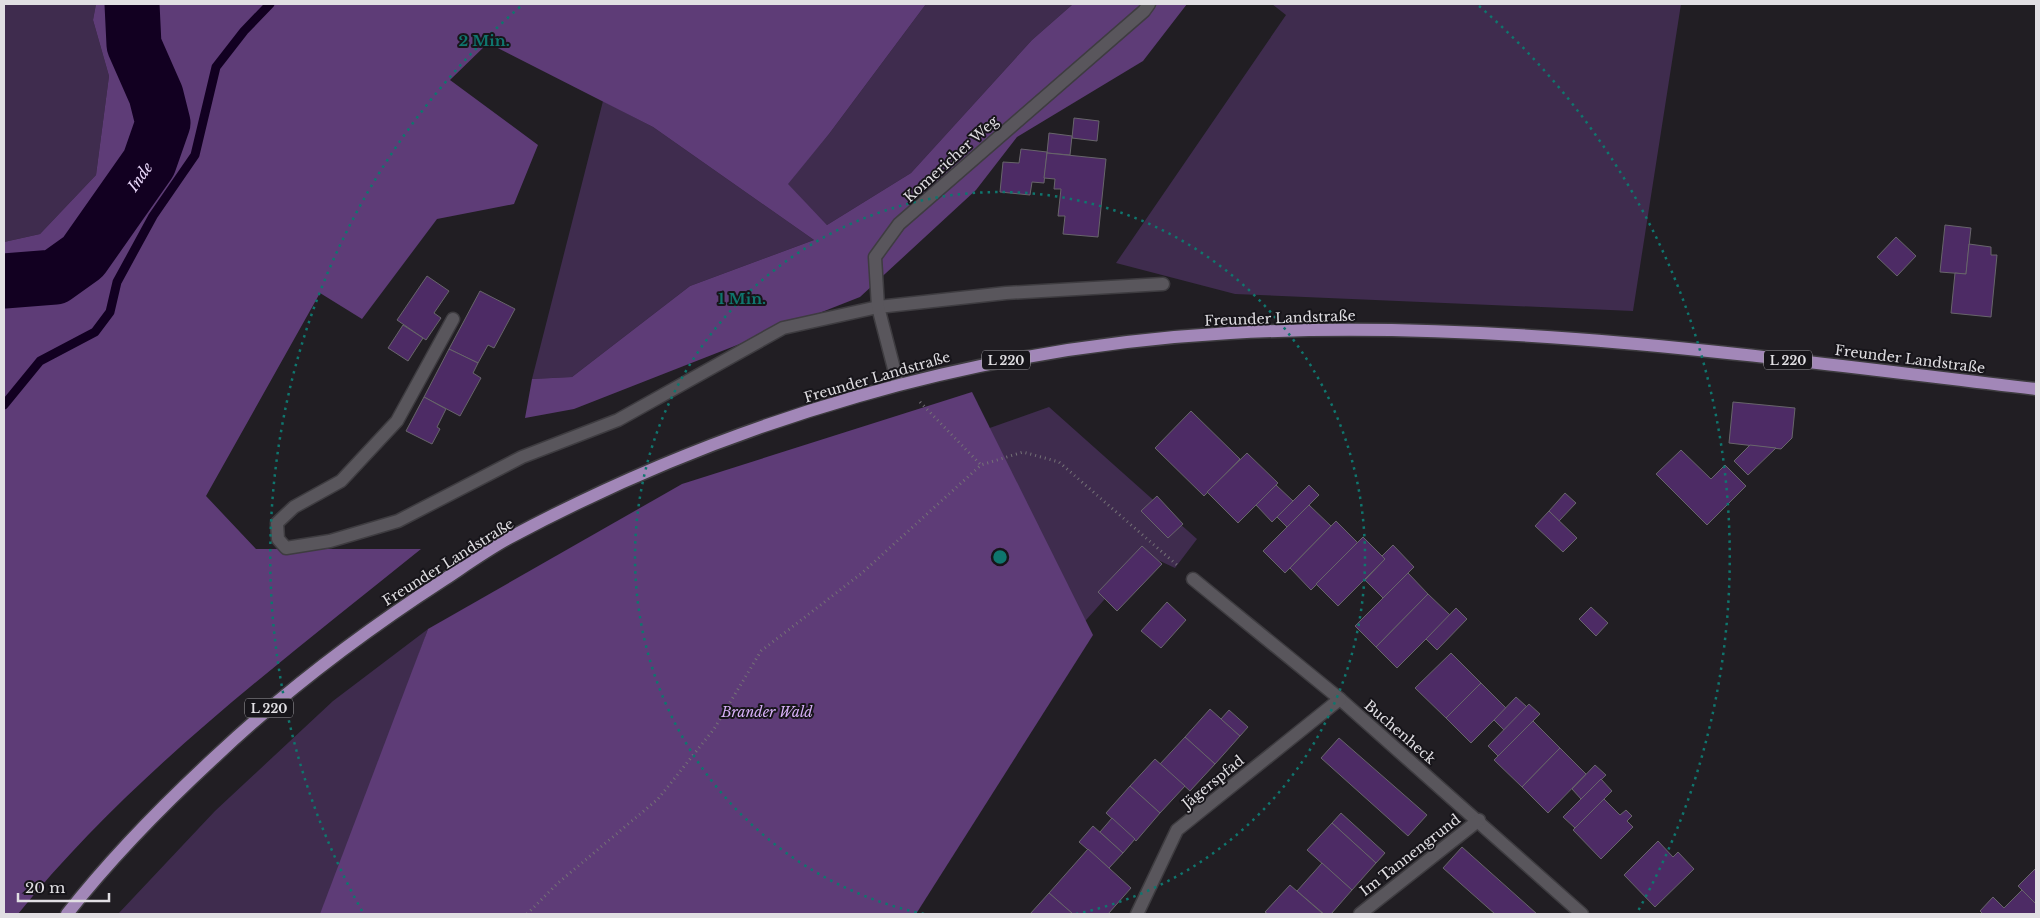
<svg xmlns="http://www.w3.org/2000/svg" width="2040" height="918" font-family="'Libre Baskerville',serif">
<rect width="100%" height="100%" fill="#211e23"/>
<g fill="#3f2c4e">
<polygon points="4,4 96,4 93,20 109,76 96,175 40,234 4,242"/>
<polygon points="926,4 1073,4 1032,40 911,173 827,225 787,184 829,134"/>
<polygon points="1272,4 1681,4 1633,311 1235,294 1116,263 1286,15"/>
<polygon points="603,101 653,127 814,240 690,286 572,377 532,379"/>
<polygon points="1049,407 1197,539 1175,568 1145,554 986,732 876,914 118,914 215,811 333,701 428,629 415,665 831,484"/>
</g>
<g fill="#5e3c77">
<path d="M96,4H926L829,134L788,184L827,225L911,173L1032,40L1073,4H1187L1143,61L1017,137L976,190L860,297L574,409L525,418L532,379L572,377L690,286L814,240L653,127L488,43L450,80L538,145L514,204L437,219L362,319L320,293L206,496L256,549H421C280,663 132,773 18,914H4V242L40,234L96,175L109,76L93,20Z"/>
<polygon points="972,392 1093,635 916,914 320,914 428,629 682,484"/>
</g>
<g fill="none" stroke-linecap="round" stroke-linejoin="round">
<polyline stroke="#120021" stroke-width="9" points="4,405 40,361 95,332 110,312 117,282 153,216 195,155 216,67 244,31 270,4"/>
<path stroke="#120021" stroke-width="55" id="s1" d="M4,281L55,277L83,257L149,163L163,123L156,95L134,45L132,4"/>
</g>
<g fill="#4d2b65" stroke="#68656b">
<polygon points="1074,118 1099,121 1097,141 1072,138"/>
<polygon points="1049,133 1072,136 1070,155 1047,153"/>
<polygon points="1021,149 1047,152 1044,183 1032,182 1030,195 1000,192 1003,162 1019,163"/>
<polygon points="1047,153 1106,159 1098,237 1063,234 1065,216 1058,216 1061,189 1054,189 1055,179 1044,178"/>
<polygon points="1945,225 1971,228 1966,274 1940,272"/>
<polygon points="1896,237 1916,256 1897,276 1877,257"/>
<polygon points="1969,244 1991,247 1991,255 1997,255 1991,317 1951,313 1955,273 1966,274"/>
<polygon points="427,276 449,291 434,313 441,318 426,340 397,320"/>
<polygon points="480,291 515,309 494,348 488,345 478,363 449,349"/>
<polygon points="403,325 423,338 408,361 388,348"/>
<polygon points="449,349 478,363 473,373 481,378 460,416 424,397"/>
<polygon points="424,397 446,409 437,427 440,429 432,444 406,431"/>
<polygon points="1733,402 1795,408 1792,438 1781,449 1729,443"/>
<polygon points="1191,411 1240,459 1204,496 1155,448"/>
<polygon points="1750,445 1776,448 1748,475 1734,461"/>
<polygon points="1681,450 1711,479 1725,465 1746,486 1707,525 1656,474"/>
<polygon points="1247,453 1278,483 1238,523 1207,492"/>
<polygon points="1276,485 1293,501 1272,522 1256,505"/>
<polygon points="1309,485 1319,495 1287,527 1277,517"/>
<polygon points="1565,493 1576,503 1559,521 1549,511"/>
<polygon points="1157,496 1183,524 1168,538 1141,511"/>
<polygon points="1309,505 1331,526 1285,573 1263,551"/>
<polygon points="1549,511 1577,538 1563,552 1535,526"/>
<polygon points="1336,521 1358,543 1311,590 1290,568"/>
<polygon points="1363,537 1385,559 1338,606 1316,584"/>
<polygon points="1393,545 1414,567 1383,598 1365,580 1385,559 1382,556"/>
<polygon points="1142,546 1162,564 1117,611 1098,592"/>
<polygon points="1408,573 1428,594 1376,647 1355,626"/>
<polygon points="1428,594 1450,615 1397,668 1376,647"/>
<polygon points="1167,602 1186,620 1161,648 1141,631"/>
<polygon points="1591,607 1608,623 1596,636 1579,619"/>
<polygon points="1456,608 1467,619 1437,650 1426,639"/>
<polygon points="1451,653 1481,683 1446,718 1415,688"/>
<polygon points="1481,683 1506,708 1471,743 1446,718"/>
<polygon points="1516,697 1527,707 1504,730 1494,720"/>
<polygon points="1529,704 1540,714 1498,756 1488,746"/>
<polygon points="1210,709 1240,736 1215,764 1185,737"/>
<polygon points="1229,710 1248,727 1240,736 1221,719"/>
<polygon points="1533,721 1560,748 1522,787 1494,760"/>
<polygon points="1185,737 1215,764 1190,791 1160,764"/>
<polygon points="1339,738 1427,815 1408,836 1321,758"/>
<polygon points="1560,748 1586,774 1548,813 1522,787"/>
<polygon points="1155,759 1185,786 1160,813 1130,786"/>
<polygon points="1595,765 1606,775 1581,799 1572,789"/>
<polygon points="1601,779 1612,791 1575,828 1563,817"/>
<polygon points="1130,786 1160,813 1136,841 1106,813"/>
<polygon points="1604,799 1620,815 1626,810 1632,816 1627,821 1633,827 1601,859 1573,830"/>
<polygon points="1341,813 1385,853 1376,863 1332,823"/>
<polygon points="1112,818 1135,839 1123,853 1100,832"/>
<polygon points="1332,823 1376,863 1352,890 1307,850"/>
<polygon points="1093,826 1123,853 1109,868 1079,842"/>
<polygon points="1658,841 1673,857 1678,852 1694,869 1655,907 1624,875"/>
<polygon points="1462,847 1537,914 1495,914 1443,868"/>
<polygon points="1088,849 1131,888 1108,914 1073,914 1049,893"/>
<polygon points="1322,863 1352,890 1331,914 1324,914 1297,891"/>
<polygon points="2036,868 2036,904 2018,886"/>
<polygon points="1290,885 1322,913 1320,914 1268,914 1265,912"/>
<polygon points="2022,890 2036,904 2036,914 1983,914 1980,911 1993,897 2004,908"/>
<polygon points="1049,893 1073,914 1030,914"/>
</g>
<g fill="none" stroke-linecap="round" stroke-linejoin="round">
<g stroke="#3e3c40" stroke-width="15">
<g id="lane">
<polyline points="453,319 397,421 341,481 294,507 277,523 278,539 286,548 330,541 398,521 522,457 618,420 783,328 878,307 1006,293 1163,284"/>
<polyline points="898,384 878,307 875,257 899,224 1144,11 1149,4"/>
</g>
</g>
<g stroke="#3e3c40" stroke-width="15">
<g id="street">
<polyline points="1193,579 1340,699 1582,914"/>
<polyline points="1137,914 1177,830 1340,699"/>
<polyline points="1360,914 1479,820"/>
</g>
</g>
<g stroke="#3e3c40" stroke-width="15">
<path id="primary" d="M67,914C111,858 162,806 215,757C286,690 363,632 445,579C466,565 487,550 509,538C731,419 978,347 1230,333C1500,318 1769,358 2036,389"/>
</g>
<g stroke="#747176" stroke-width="3" stroke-dasharray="1 4" stroke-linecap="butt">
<polyline points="920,402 981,465"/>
<polyline points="527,914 558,883 658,799 714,729 761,651 862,573 981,465 1023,452 1059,462 1177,565"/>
</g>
<use href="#lane" stroke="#59565c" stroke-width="12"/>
<use href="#street" stroke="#59565c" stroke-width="12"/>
<use href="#primary" stroke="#a287b8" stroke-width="12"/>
</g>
<g fill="none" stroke="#0f766e" stroke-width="2.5" stroke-dasharray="2.5 5">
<path d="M924 914A365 365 0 1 1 1076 914"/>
<path d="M362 911A730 730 0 0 1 521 6M1479 6A730 730 0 0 1 1638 911"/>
</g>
<g text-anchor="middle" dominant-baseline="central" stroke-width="4" stroke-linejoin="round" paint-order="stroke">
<g fill="#17151a" stroke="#a4a2a7" stroke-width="1">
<rect x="982" y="350.5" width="48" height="19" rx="4"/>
<rect x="1764" y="350.5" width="48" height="19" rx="4"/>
<rect x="245" y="698.5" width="48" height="19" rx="4"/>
</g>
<g font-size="12" font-weight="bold" fill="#e1dfe3">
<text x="1006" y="360">L 220</text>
<text x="1788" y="360">L 220</text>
<text x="269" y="708">L 220</text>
</g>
<g font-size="14" fill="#e1dfe3" stroke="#17151a">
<text transform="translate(951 159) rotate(-42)">Komericher Weg</text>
<text transform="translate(1280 318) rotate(-2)">Freunder Landstraße</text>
<text transform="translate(1910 359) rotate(7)">Freunder Landstraße</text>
<text transform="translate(877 377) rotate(-16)">Freunder Landstraße</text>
<text transform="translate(448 562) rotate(-32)">Freunder Landstraße</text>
<text transform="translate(1400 732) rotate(41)">Buchenheck</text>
<text transform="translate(1213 782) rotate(-39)">Jägerspfad</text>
<text transform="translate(1410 855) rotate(-38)">Im Tannengrund</text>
</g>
<g font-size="14" font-style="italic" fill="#d8b1f8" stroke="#17151a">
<text x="767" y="712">Brander Wald</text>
</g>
<g font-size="15" font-style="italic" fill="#ead7fb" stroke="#17151a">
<text stroke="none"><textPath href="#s1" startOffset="184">Inde</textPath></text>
</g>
</g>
<circle cx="1000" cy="557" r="8" fill="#0f766e" stroke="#17151a" stroke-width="2.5"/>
<g font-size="15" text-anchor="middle" font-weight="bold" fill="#0f766e" stroke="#17151a" stroke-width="4" stroke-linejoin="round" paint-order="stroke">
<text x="484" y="46">2 Min.</text>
<text x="742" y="304">1 Min.</text>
</g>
<rect width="2040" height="918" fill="none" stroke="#e1dfe3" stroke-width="10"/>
<path d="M18 893v8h91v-8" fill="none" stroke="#e1dfe3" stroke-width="2.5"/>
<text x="25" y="893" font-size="15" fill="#e1dfe3" stroke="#17151a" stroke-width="4" paint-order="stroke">20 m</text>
</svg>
